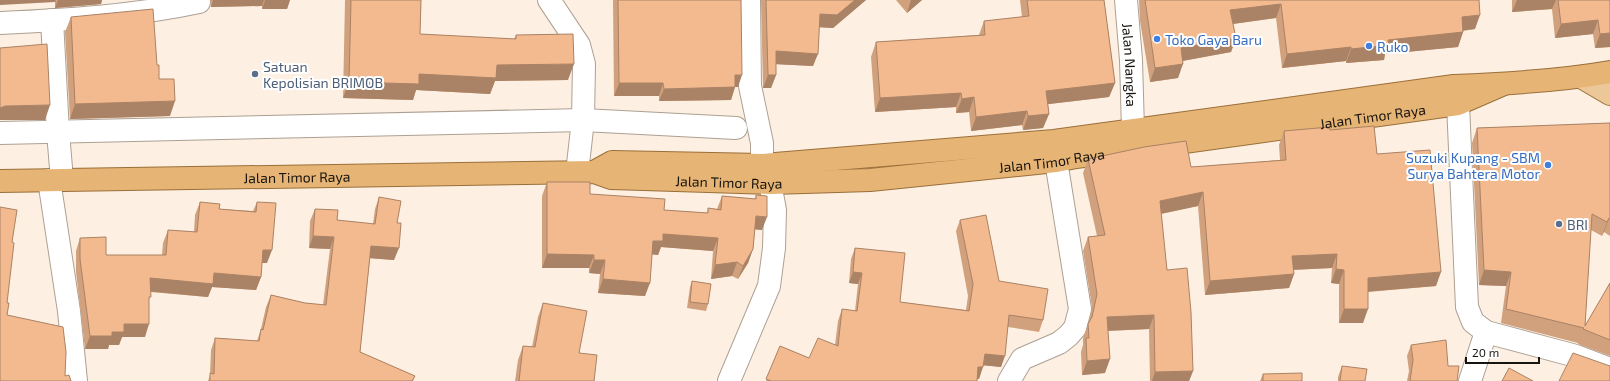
<svg xmlns="http://www.w3.org/2000/svg" width="1610" height="381" font-family="'Exo 2',sans-serif">
<rect width="100%" height="100%" fill="#fdf0e2"/>
<g fill="none" stroke-linecap="round" stroke-linejoin="round">
<g stroke="#ada093" stroke-width="24">
<g id="minor">
<polyline points="549,0 579,45 584,64 583,120 577,173"/>
<polyline points="749,0 750,86 762,143 762,165"/>
<polyline points="52,20 58,132 62,180"/>
<path d="M0,23C66,20 134,16 199,2"/>
<polyline points="1458,104 1467,307 1473,322 1486,332"/>
<polyline points="0,133 583,120 736,128"/>
<polyline points="49,180 69,311 76,381"/>
<polyline points="729,381 769,286 774,248 775,210 770,183"/>
<polyline points="1009,381 1022,359 1059,343 1068,336 1075,328 1080,309 1056,161"/>
<polyline points="1470,381 1486,332 1576,356 1610,369"/>
</g>
</g>
<g stroke="#ada093" stroke-width="24">
<g id="tertiary">
<path id="s1" d="M1126,0L1131,60L1133,130"/>
</g>
</g>
<g stroke="#9a6f3a" stroke-width="24">
<polyline id="primary" points="1581,77 1610,94"/>
</g>
<g stroke="#9a6f3a" stroke-width="24">
<g id="trunk">
<path d="M594,172L612,162L762,165L1054,141L1454,86C1506,84 1558,81 1610,72"/>
<path id="s2" d="M0,181L594,172L611,178L770,183L805,182L870,180L1056,161L1076,157L1458,104L1504,84"/>
</g>
</g>
<use href="#minor" stroke="#fff" stroke-width="22"/>
<use href="#tertiary" stroke="#fff" stroke-width="22"/>
<use href="#primary" stroke="#ecc797" stroke-width="22"/>
<use href="#trunk" stroke="#e6b474" stroke-width="22"/>
</g>
<g fill="#d1a07c">
<polygon points="0,0 102,0 101,4 55,8 55,2"/>
<polygon points="210,0 290,0 287,9 262,9 262,6 211,7"/>
<polygon points="345,0 421,0 420,34 514,39 516,35 568,80 495,81 490,94 416,90 413,100 343,98"/>
<polygon points="613,0 741,0 738,87 735,87 731,100 659,101 659,96 614,96"/>
<polygon points="761,0 866,0 833,28 819,27 813,66 776,64 776,75 771,88 763,88"/>
<polygon points="896,0 922,0 907,13"/>
<polygon points="1020,0 1104,0 1115,83 1109,97 1048,104 1049,114 1043,128 1023,130 1022,125 971,131 969,112 956,113 956,107 875,112 871,57 876,42 979,35 984,21 1022,17"/>
<polygon points="1139,0 1479,0 1475,29 1463,31 1463,32 1458,47 1385,54 1384,60 1346,63 1346,61 1282,68 1276,18 1233,24 1236,38 1231,52 1183,61 1178,78 1150,82 1140,21"/>
<polygon points="1512,0 1610,0 1610,47 1595,48 1593,34 1555,38 1552,9 1512,12"/>
<polygon points="71,17 157,65 159,79 170,116 70,119 65,32"/>
<polygon points="1610,123 1610,236 1604,232 1602,236 1591,230 1585,326 1610,283 1610,356 1578,344 1578,343 1501,323 1506,286 1479,285 1472,143 1477,128"/>
<polygon points="1330,130 1377,154 1436,286 1368,292 1363,323 1339,323 1339,284 1331,283 1332,268 1293,270 1294,274 1289,288 1205,295 1198,206 1161,214 1167,270 1193,371 1189,381 1150,381 1149,329 1108,331 1105,373 1082,375 1081,352 1083,345 1083,338 1089,322 1092,307 1083,251 1088,237 1097,236 1083,173 1088,159 1191,167 1280,160 1279,145 1284,131"/>
<polygon points="547,182 590,194 664,210 707,213 708,208 717,209 722,196 755,199 756,195 762,230 755,229 753,249 748,263 738,279 732,276 711,279 713,251 661,247 658,255 652,254 645,296 598,293 600,274 589,273 589,268 542,268 542,196"/>
<polygon points="379,197 397,223 394,260 370,258 360,352 415,376 413,381 208,381 210,375 211,350 215,338 257,341 261,329 266,307 271,295 305,303 323,305 330,249 309,248 310,221 315,209 337,220 373,224 375,209"/>
<polygon points="200,202 219,209 253,211 257,202 267,263 262,263 261,277 256,290 212,287 208,297 150,292 145,337 122,337 119,345 109,345 108,349 85,349 76,272 76,251 80,238 106,255 162,255 163,243 168,230 194,232 195,215"/>
<polygon points="960,220 999,281 1043,320 1039,332 1008,327 1001,367 983,365 979,379 977,378 977,381 766,381 780,346 809,358 835,345 838,321 842,309 855,311 858,284 849,283 851,259 855,248 900,302 966,310 968,296 956,231"/>
<polygon points="692,281 708,304 706,311 687,308 690,287"/>
<polygon points="543,303 579,353 594,381 515,381 518,360 523,346 532,347 538,317"/>
<polygon points="1411,345 1448,366 1457,381 1407,381 1409,371 1407,356"/>
<polygon points="1342,366 1365,381 1338,381 1338,377"/>
<polygon points="1263,374 1302,381 1260,381"/>
</g>
<g fill="#aa8265">
<polygon points="0,0 56,0 55,2 0,5"/>
<polygon points="58,0 102,0 101,4 55,8"/>
<polygon points="213,0 264,0 262,6 211,7"/>
<polygon points="265,0 290,0 287,9 262,9"/>
<polygon points="855,0 866,0 833,28 815,27 820,14"/>
<polygon points="911,0 922,0 907,13"/>
<polygon points="1517,0 1556,0 1552,9 1512,12"/>
<polygon points="1281,4 1276,18 1225,25 1230,10"/>
<polygon points="1480,15 1475,29 1456,31 1462,17"/>
<polygon points="1598,20 1593,34 1555,38 1561,24"/>
<polygon points="1463,32 1458,47 1385,54 1384,60 1346,63 1351,49 1388,40"/>
<polygon points="1610,33 1610,47 1595,48 1600,34"/>
<polygon points="1236,38 1231,52 1176,62 1181,48"/>
<polygon points="1351,47 1346,61 1282,68 1287,54"/>
<polygon points="776,51 818,54 813,66 772,64"/>
<polygon points="574,64 568,80 495,81 490,94 416,90 413,100 343,98 349,82 497,65"/>
<polygon points="1183,64 1178,78 1150,82 1155,68"/>
<polygon points="735,75 742,75 738,87 735,87 731,100 659,101 664,89"/>
<polygon points="768,75 776,75 771,88 763,88"/>
<polygon points="619,83 663,83 659,96 614,96"/>
<polygon points="1115,83 1109,97 1041,105 1046,91"/>
<polygon points="961,93 956,107 875,112 880,98"/>
<polygon points="974,97 969,112 956,113 962,99"/>
<polygon points="175,101 170,116 70,119 75,104"/>
<polygon points="50,105 45,120 0,120 0,108 5,106"/>
<polygon points="1027,111 1022,125 971,131 976,117"/>
<polygon points="1049,114 1043,128 1023,130 1028,116"/>
<polygon points="1203,192 1198,206 1155,215 1160,201"/>
<polygon points="756,216 767,217 762,230 751,229"/>
<polygon points="1609,218 1604,232 1602,236 1607,222"/>
<polygon points="663,234 718,238 713,251 661,247 658,255 648,254 653,241"/>
<polygon points="313,236 334,237 330,249 309,248"/>
<polygon points="371,246 399,248 394,260 367,258"/>
<polygon points="753,249 748,263 738,279 743,266"/>
<polygon points="263,250 272,250 267,263 258,263"/>
<polygon points="547,254 594,255 589,268 542,268"/>
<polygon points="1337,254 1332,268 1287,270 1292,256"/>
<polygon points="594,260 605,260 600,274 589,273"/>
<polygon points="737,262 732,276 711,279 715,265"/>
<polygon points="1336,269 1344,270 1339,284 1331,283"/>
<polygon points="1484,270 1511,272 1506,286 1479,285"/>
<polygon points="853,272 862,273 858,284 849,283"/>
<polygon points="1441,272 1436,286 1363,292 1368,278"/>
<polygon points="214,273 261,277 256,290 212,287 208,297 146,291 150,278"/>
<polygon points="1294,274 1289,288 1205,295 1210,281"/>
<polygon points="603,279 650,283 645,296 598,293"/>
<polygon points="1344,309 1368,309 1363,323 1339,323"/>
<polygon points="1154,315 1149,329 1102,331 1107,317"/>
<polygon points="124,324 149,324 145,337 122,337 119,345 109,345 108,349 85,349 90,336"/>
<polygon points="985,354 1005,356 1001,367 980,365"/>
<polygon points="1110,359 1105,373 1082,375 1087,361"/>
<polygon points="978,367 983,367 979,379 974,378"/>
<polygon points="1193,371 1189,381 1152,381 1155,372"/>
</g>
<g fill="#f3ba90" stroke="#aa8265">
<polygon points="351,0 421,0 420,34 516,39 516,35 573,34 574,64 497,65 496,78 419,74 419,84 349,82"/>
<polygon points="618,0 741,0 742,75 735,75 735,87 664,89 663,83 619,83"/>
<polygon points="766,0 855,0 837,15 820,14 818,54 776,51 776,75 768,75"/>
<polygon points="1027,0 1104,0 1115,83 1046,91 1049,114 1028,116 1027,111 976,117 974,97 962,99 961,93 880,98 876,42 985,35 984,21 1029,16"/>
<polygon points="1145,0 1479,0 1480,15 1462,17 1463,32 1388,40 1389,45 1351,49 1351,47 1287,54 1281,4 1230,10 1236,38 1181,48 1183,64 1155,68"/>
<polygon points="1558,0 1610,0 1610,33 1600,34 1598,20 1561,24"/>
<polygon points="153,9 157,65 159,65 159,79 174,79 175,101 75,104 71,17"/>
<polygon points="47,44 50,105 5,106 0,108 0,48"/>
<polygon points="1610,123 1610,219 1609,218 1607,222 1592,214 1585,326 1610,283 1610,340 1583,329 1584,328 1506,309 1511,272 1484,270 1477,128"/>
<polygon points="1374,126 1377,154 1430,150 1441,272 1368,278 1368,309 1344,309 1344,270 1336,269 1337,254 1292,256 1294,274 1210,281 1203,192 1160,201 1167,270 1187,268 1191,312 1193,371 1155,372 1154,315 1107,317 1110,359 1087,361 1086,338 1089,338 1088,324 1092,317 1097,294 1088,237 1105,235 1088,159 1144,147 1186,141 1191,167 1286,160 1284,131 1329,127 1330,130"/>
<polygon points="547,182 590,182 590,194 665,199 664,210 708,213 708,208 721,210 722,196 756,199 756,195 767,196 767,217 756,216 753,249 743,266 737,262 715,265 718,238 663,234 663,241 653,241 650,283 603,279 605,260 594,260 594,255 547,254"/>
<polygon points="379,197 401,201 397,223 401,223 399,248 371,246 360,352 415,376 412,381 210,381 210,373 214,374 215,338 259,341 261,329 263,330 271,295 305,303 326,305 334,237 313,236 315,209 338,210 337,220 375,224"/>
<polygon points="200,202 220,204 219,209 256,212 257,202 276,203 272,250 263,250 261,277 214,273 213,284 150,278 151,297 149,297 149,324 124,324 124,332 112,332 112,336 90,336 80,259 80,238 106,237 106,255 166,255 168,230 197,232"/>
<polygon points="0,207 17,210 12,242 14,243 7,303 9,303 7,315 63,327 66,352 65,376 69,375 71,381 0,381"/>
<polygon points="986,215 999,281 1048,289 1043,320 1009,315 1005,356 985,354 983,367 978,367 977,381 771,381 766,379 780,346 809,358 818,338 838,346 842,309 857,311 862,273 853,272 855,248 905,253 900,302 969,311 973,284 960,220"/>
<polygon points="692,281 711,284 708,304 690,302"/>
<polygon points="543,303 587,311 579,353 597,355 594,381 519,381 523,346 535,347"/>
<polygon points="1446,340 1448,366 1459,366 1457,381 1410,381 1413,360 1411,345"/>
<polygon points="1573,353 1610,366 1610,381 1559,381"/>
<polygon points="1342,366 1367,369 1365,381 1340,381"/>
<polygon points="1509,368 1533,381 1502,381"/>
<polygon points="1302,373 1302,381 1263,381 1263,374"/>
</g>
<g fill="#3f7fe0" stroke="#fff" stroke-width="1.5">
<circle cx="1157" cy="39" r="4"/>
<circle cx="1369" cy="46" r="4"/>
<circle cx="1548" cy="165" r="4"/>
</g>
<g fill="#5c6f8a" stroke="#fff" stroke-width="1.5">
<circle cx="255" cy="74" r="4"/>
<circle cx="1559" cy="224" r="4"/>
</g>
<g text-anchor="middle" dominant-baseline="central" stroke-width="4" stroke-linejoin="round" paint-order="stroke">
<g font-size="14" fill="#366cbe" stroke="#fff" text-anchor="start">
<text x="1165" y="39">Toko Gaya Baru</text>
<text x="1377" y="46">Ruko</text>
<text x="1540" y="157" text-anchor="end">Suzuki Kupang - SBM<tspan x="1540" dy="16">Surya Bahtera Motor</tspan></text>
</g>
<g font-size="14" fill="#17130e" stroke="#fff">
<text stroke="none"><textPath href="#s1" startOffset="65">Jalan Nangka</textPath></text>
<text stroke="none"><textPath href="#s2" startOffset="1378">Jalan Timor Raya</textPath></text>
<text stroke="none"><textPath href="#s2" startOffset="1054">Jalan Timor Raya</textPath></text>
<text stroke="none"><textPath href="#s2" startOffset="297">Jalan Timor Raya</textPath></text>
<text stroke="none"><textPath href="#s2" startOffset="730">Jalan Timor Raya</textPath></text>
</g>
<g font-size="14" fill="#4e5e75" stroke="#fff" text-anchor="start">
<text x="263" y="66">Satuan<tspan x="263" dy="16">Kepolisian BRIMOB</tspan></text>
<text x="1567" y="224">BRI</text>
</g>
</g>
<path d="M1466 357v6h73v-6" fill="none" stroke="#17130e" stroke-width="2"/>
<text x="1472" y="357" font-size="12" fill="#17130e" stroke="#ffffff" stroke-width="3" paint-order="stroke">20 m</text>
</svg>
